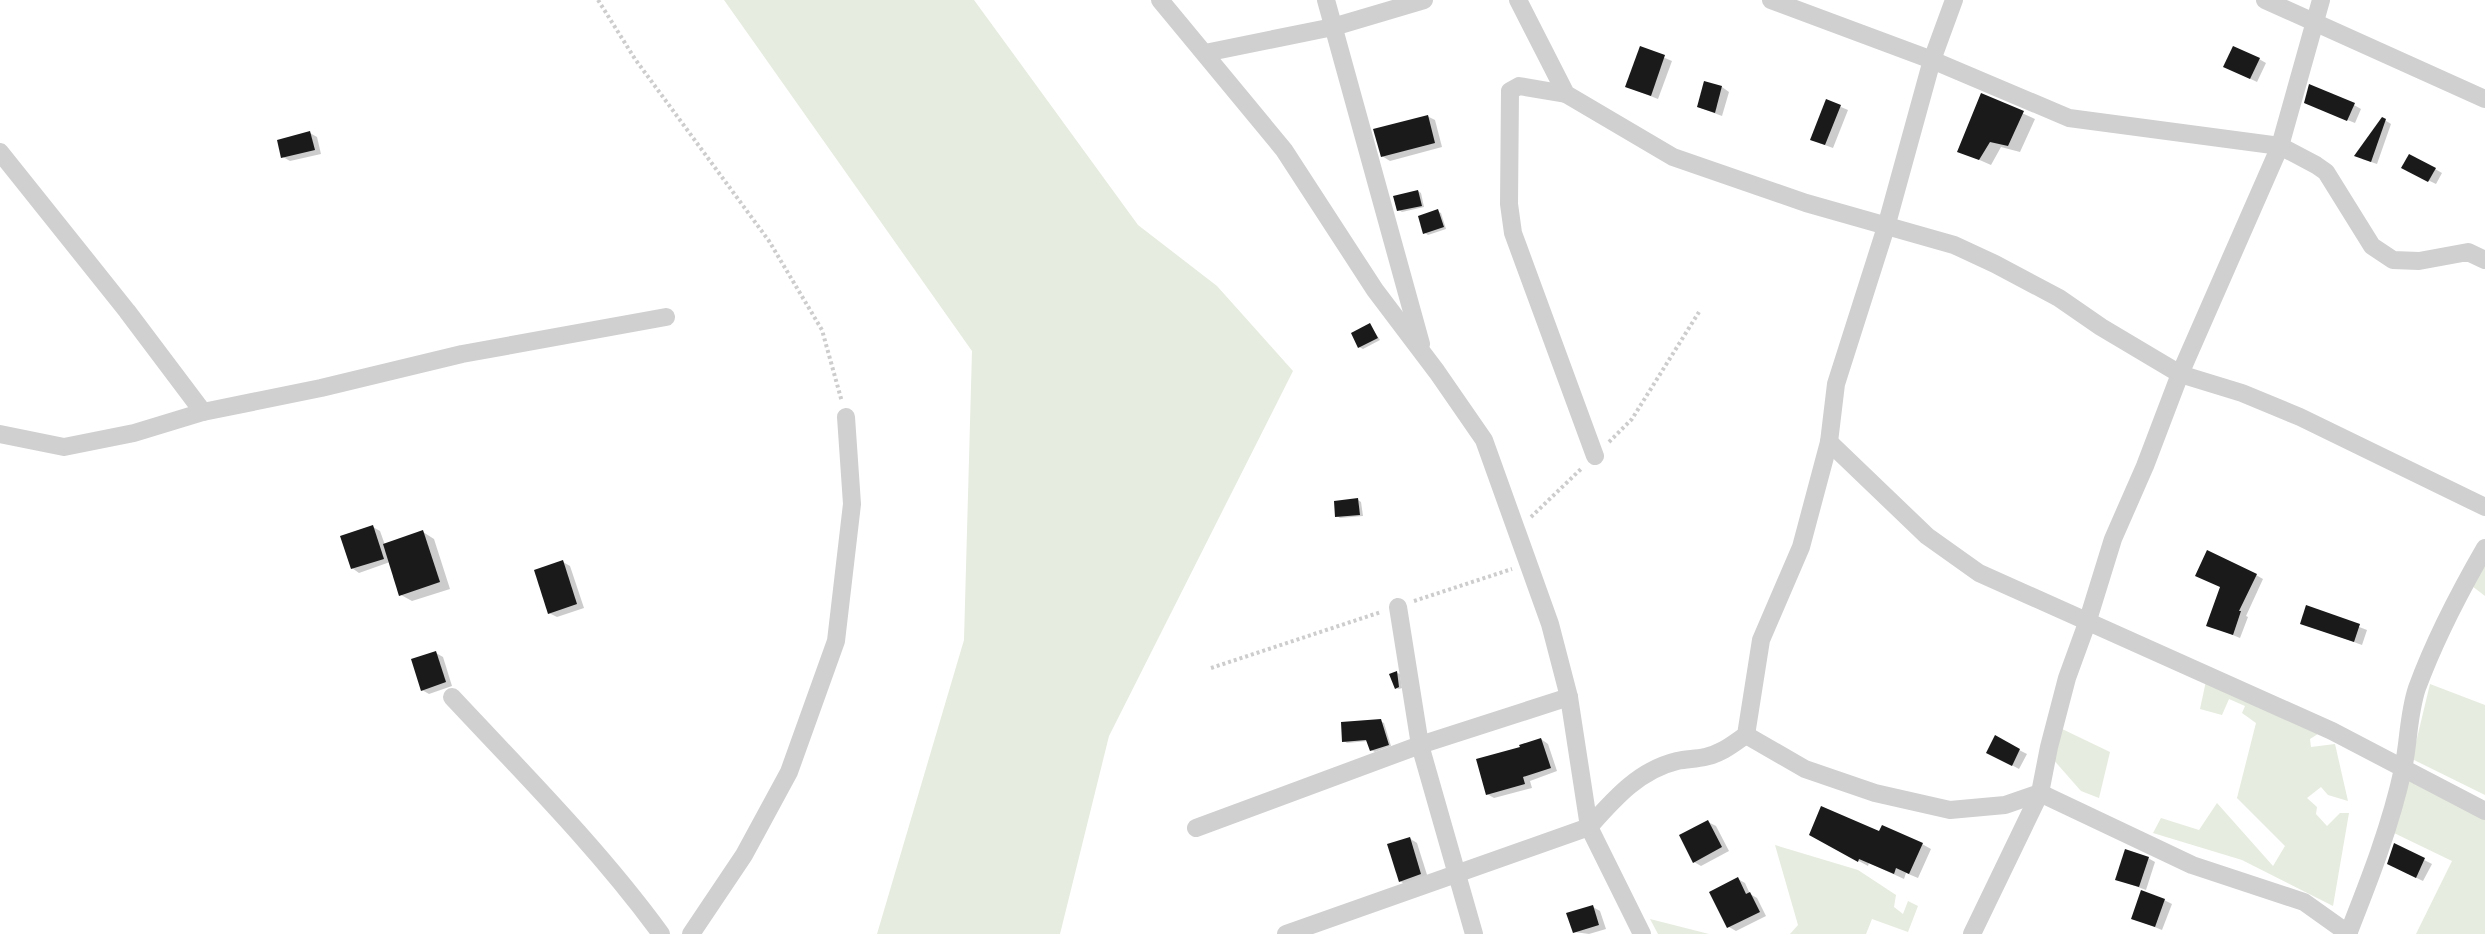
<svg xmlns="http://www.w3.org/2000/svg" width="2485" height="934" font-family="'Titillium Web',sans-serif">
<rect width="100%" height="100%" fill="#fff"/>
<g fill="#e6ecdf">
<polygon points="724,0 974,0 1138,225 1217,286 1293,371 1109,736 1060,934 877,934 964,640 972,351"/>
<polygon points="2485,561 2485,596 2472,586"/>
<polygon points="2206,681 2324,730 2310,739 2311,747 2335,744 2348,801 2328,795 2321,787 2307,798 2317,807 2316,814 2327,826 2340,813 2349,813 2333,906 2242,860 2153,833 2161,818 2199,830 2217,803 2273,866 2285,846 2237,798 2256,723 2242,713 2245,706 2229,699 2222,715 2200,709"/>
<polygon points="2430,684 2485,705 2485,795 2412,759"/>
<polygon points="2060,728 2110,752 2099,798 2081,791 2052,758"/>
<polygon points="2409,776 2485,817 2485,934 2416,934 2452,861 2394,833"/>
<polygon points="1775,845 1858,870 1896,895 1894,907 1903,914 1908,901 1918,906 1908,932 1872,919 1866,934 1790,934 1798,925"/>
<polygon points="1650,919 1709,934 1658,934"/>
</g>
<g fill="#0003">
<polygon points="1641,48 1672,61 1658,99 1627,87"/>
<polygon points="2259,59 2266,63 2257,82 2232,70"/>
<polygon points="1722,87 1729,92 1722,116 1698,107"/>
<polygon points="1982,95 2035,119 2020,152 2001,147 1991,165 1959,151"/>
<polygon points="1827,101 1848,110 1833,148 1819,143"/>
<polygon points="2354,105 2361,109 2355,123 2313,106"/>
<polygon points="1427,116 1435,120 1442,147 1390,161 1382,156"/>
<polygon points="2383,119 2391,124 2377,164 2362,159"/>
<polygon points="310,133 317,137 321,154 290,161 283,157"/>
<polygon points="2435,169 2442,173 2436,184 2411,172"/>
<polygon points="1418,191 1421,193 1424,207 1402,212 1399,210"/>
<polygon points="1437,211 1441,213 1446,229 1428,235 1425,233"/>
<polygon points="1370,325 1380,340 1363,349 1359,347"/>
<polygon points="1358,500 1361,502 1363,516 1340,518 1337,516"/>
<polygon points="373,527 380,531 385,545 423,532 434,539 450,589 412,601 401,595 390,562 359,573 352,568"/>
<polygon points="563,562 570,566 584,608 557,617 549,613"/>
<polygon points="2256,575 2263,579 2246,616 2248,617 2240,638 2208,625"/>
<polygon points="2307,607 2367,630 2362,645 2302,623"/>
<polygon points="436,653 443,657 452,686 429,694 422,690"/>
<polygon points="1397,673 1400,674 1402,688 1399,689 1396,688"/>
<polygon points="1380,721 1384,723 1391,746 1375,752 1371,750 1368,741 1347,743 1344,741"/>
<polygon points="1995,738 2027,754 2019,769 1995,756"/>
<polygon points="1541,739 1548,744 1557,771 1530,781 1532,788 1494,798 1487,794 1522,748"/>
<polygon points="1708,822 1716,826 1729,851 1701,866 1694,862"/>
<polygon points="1880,833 1922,844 1931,849 1918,878 1906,873 1904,879 1869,863 1868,866 1811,835"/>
<polygon points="1409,838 1417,843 1428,878 1407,886 1400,881"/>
<polygon points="2395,845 2432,864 2423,881 2396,868"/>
<polygon points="2148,858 2155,862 2146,890 2116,879"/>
<polygon points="1738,879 1745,883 1750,894 1757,898 1766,916 1736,931 1729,927"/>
<polygon points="2164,900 2172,904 2162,930 2132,918"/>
<polygon points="1593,907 1600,911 1606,929 1589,934 1574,932"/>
</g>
<g fill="#1a1a1a">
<polygon points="1640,46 1665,55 1651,96 1625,87"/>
<polygon points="2233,46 2260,58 2250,79 2223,67"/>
<polygon points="1704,81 1722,86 1715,113 1697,107"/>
<polygon points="2309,84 2355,103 2347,121 2304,103"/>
<polygon points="1981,93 2024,111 2008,146 1990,142 1979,160 1957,152"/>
<polygon points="1826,99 1841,105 1825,145 1810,140"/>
<polygon points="1428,115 1435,143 1381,157 1373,129"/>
<polygon points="2382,117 2386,119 2371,162 2354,156"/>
<polygon points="310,131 315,150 281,158 277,140"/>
<polygon points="2409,154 2436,168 2428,182 2401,168"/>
<polygon points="1418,190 1422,206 1397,211 1393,196"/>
<polygon points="1438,209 1444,227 1423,234 1418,216"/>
<polygon points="1370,323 1378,338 1358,348 1351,333"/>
<polygon points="1358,498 1360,515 1335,517 1334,501"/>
<polygon points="373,525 384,559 351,569 340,536"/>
<polygon points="423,530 440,582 399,596 383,544"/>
<polygon points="2207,550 2257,574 2239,611 2241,611 2233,635 2206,626 2220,587 2195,576"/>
<polygon points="563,560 577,604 548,614 534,570"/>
<polygon points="2306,605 2360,624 2354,642 2300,624"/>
<polygon points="436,651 446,682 421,691 411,659"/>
<polygon points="1397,671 1399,687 1395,689 1389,674"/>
<polygon points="1381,719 1389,745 1370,751 1366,740 1342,742 1341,722"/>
<polygon points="1995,735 2020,749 2012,766 1986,753"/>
<polygon points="1541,738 1551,768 1523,777 1525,784 1486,795 1476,759 1520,747 1519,745"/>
<polygon points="1821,806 1879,831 1882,825 1923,843 1909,874 1896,868 1894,874 1859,859 1858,862 1809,835"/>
<polygon points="1708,820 1722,847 1693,863 1679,835"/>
<polygon points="1410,837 1421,874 1399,882 1387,844"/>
<polygon points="2394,843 2425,858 2416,878 2387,864"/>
<polygon points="2125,849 2149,857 2139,887 2115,880"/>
<polygon points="1738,877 1746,894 1750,892 1760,912 1727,928 1709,892"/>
<polygon points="2141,890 2165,899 2155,927 2131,919"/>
<polygon points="1593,905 1599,925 1573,933 1566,913"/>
</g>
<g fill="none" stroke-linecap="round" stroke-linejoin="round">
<g stroke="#cdcdcd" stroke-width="4" stroke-dasharray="3 3" stroke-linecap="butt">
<polyline points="598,0 635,59 769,241 822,330 842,402"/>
<polyline points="1609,442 1632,419 1699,312"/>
<polyline points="1531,517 1582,468"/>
<polyline points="1414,601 1512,569"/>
<polyline points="1211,668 1381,612"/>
</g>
<g stroke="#d0d0d0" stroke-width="18">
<polyline points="1160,0 1284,150 1375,290 1437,372 1484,440 1550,624 1569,697 1589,827 1642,934"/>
<polyline points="1326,0 1421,344"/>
<polyline points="1518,0 1566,94 1673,157 1806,203 1954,245 1995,264 2059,298 2101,327 2180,374 2242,393 2300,417 2485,507"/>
<polyline points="1771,0 1932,60 2069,118 2280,146 2316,165 2326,172 2372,246 2393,260 2419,261 2468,252 2485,260"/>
<polyline points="2265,0 2485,99"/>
<polyline points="1205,53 1333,27 1424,0"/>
<polyline points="1566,94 1519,86 1510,91 1509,204 1513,233 1595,456"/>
<polyline points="0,152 127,311 203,412"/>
<polyline points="0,434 64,447 134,433 203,412 321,388 462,354 666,317"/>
<polyline points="1829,442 1927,536 1979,573 2332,731 2485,811"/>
<polyline points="1398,607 1420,745 1474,934"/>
<path d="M452,697C524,774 599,849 661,934"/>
<polyline points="1746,735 1805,769 1875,793 1950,810 2005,805 2040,793 2192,865 2304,902 2349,934"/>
<polyline points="1196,828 1420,745 1569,697"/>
<polyline points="691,934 744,855 789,772 836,641 852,504 846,417"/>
<path d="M1286,934L1589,827C1614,799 1639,770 1677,761C1686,759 1696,759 1705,757C1721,754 1733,744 1746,735L1761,640L1801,547L1829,442L1836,384L1886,227L1932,60L1954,0"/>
<polyline points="1972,934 2040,793 2049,747 2067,678 2087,623 2113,539 2145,466 2180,374 2280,146 2321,0"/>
<path d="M2348,934C2369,881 2391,825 2403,769C2409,742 2408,715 2417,688C2435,639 2459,593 2485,548"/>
</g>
</g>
</svg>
